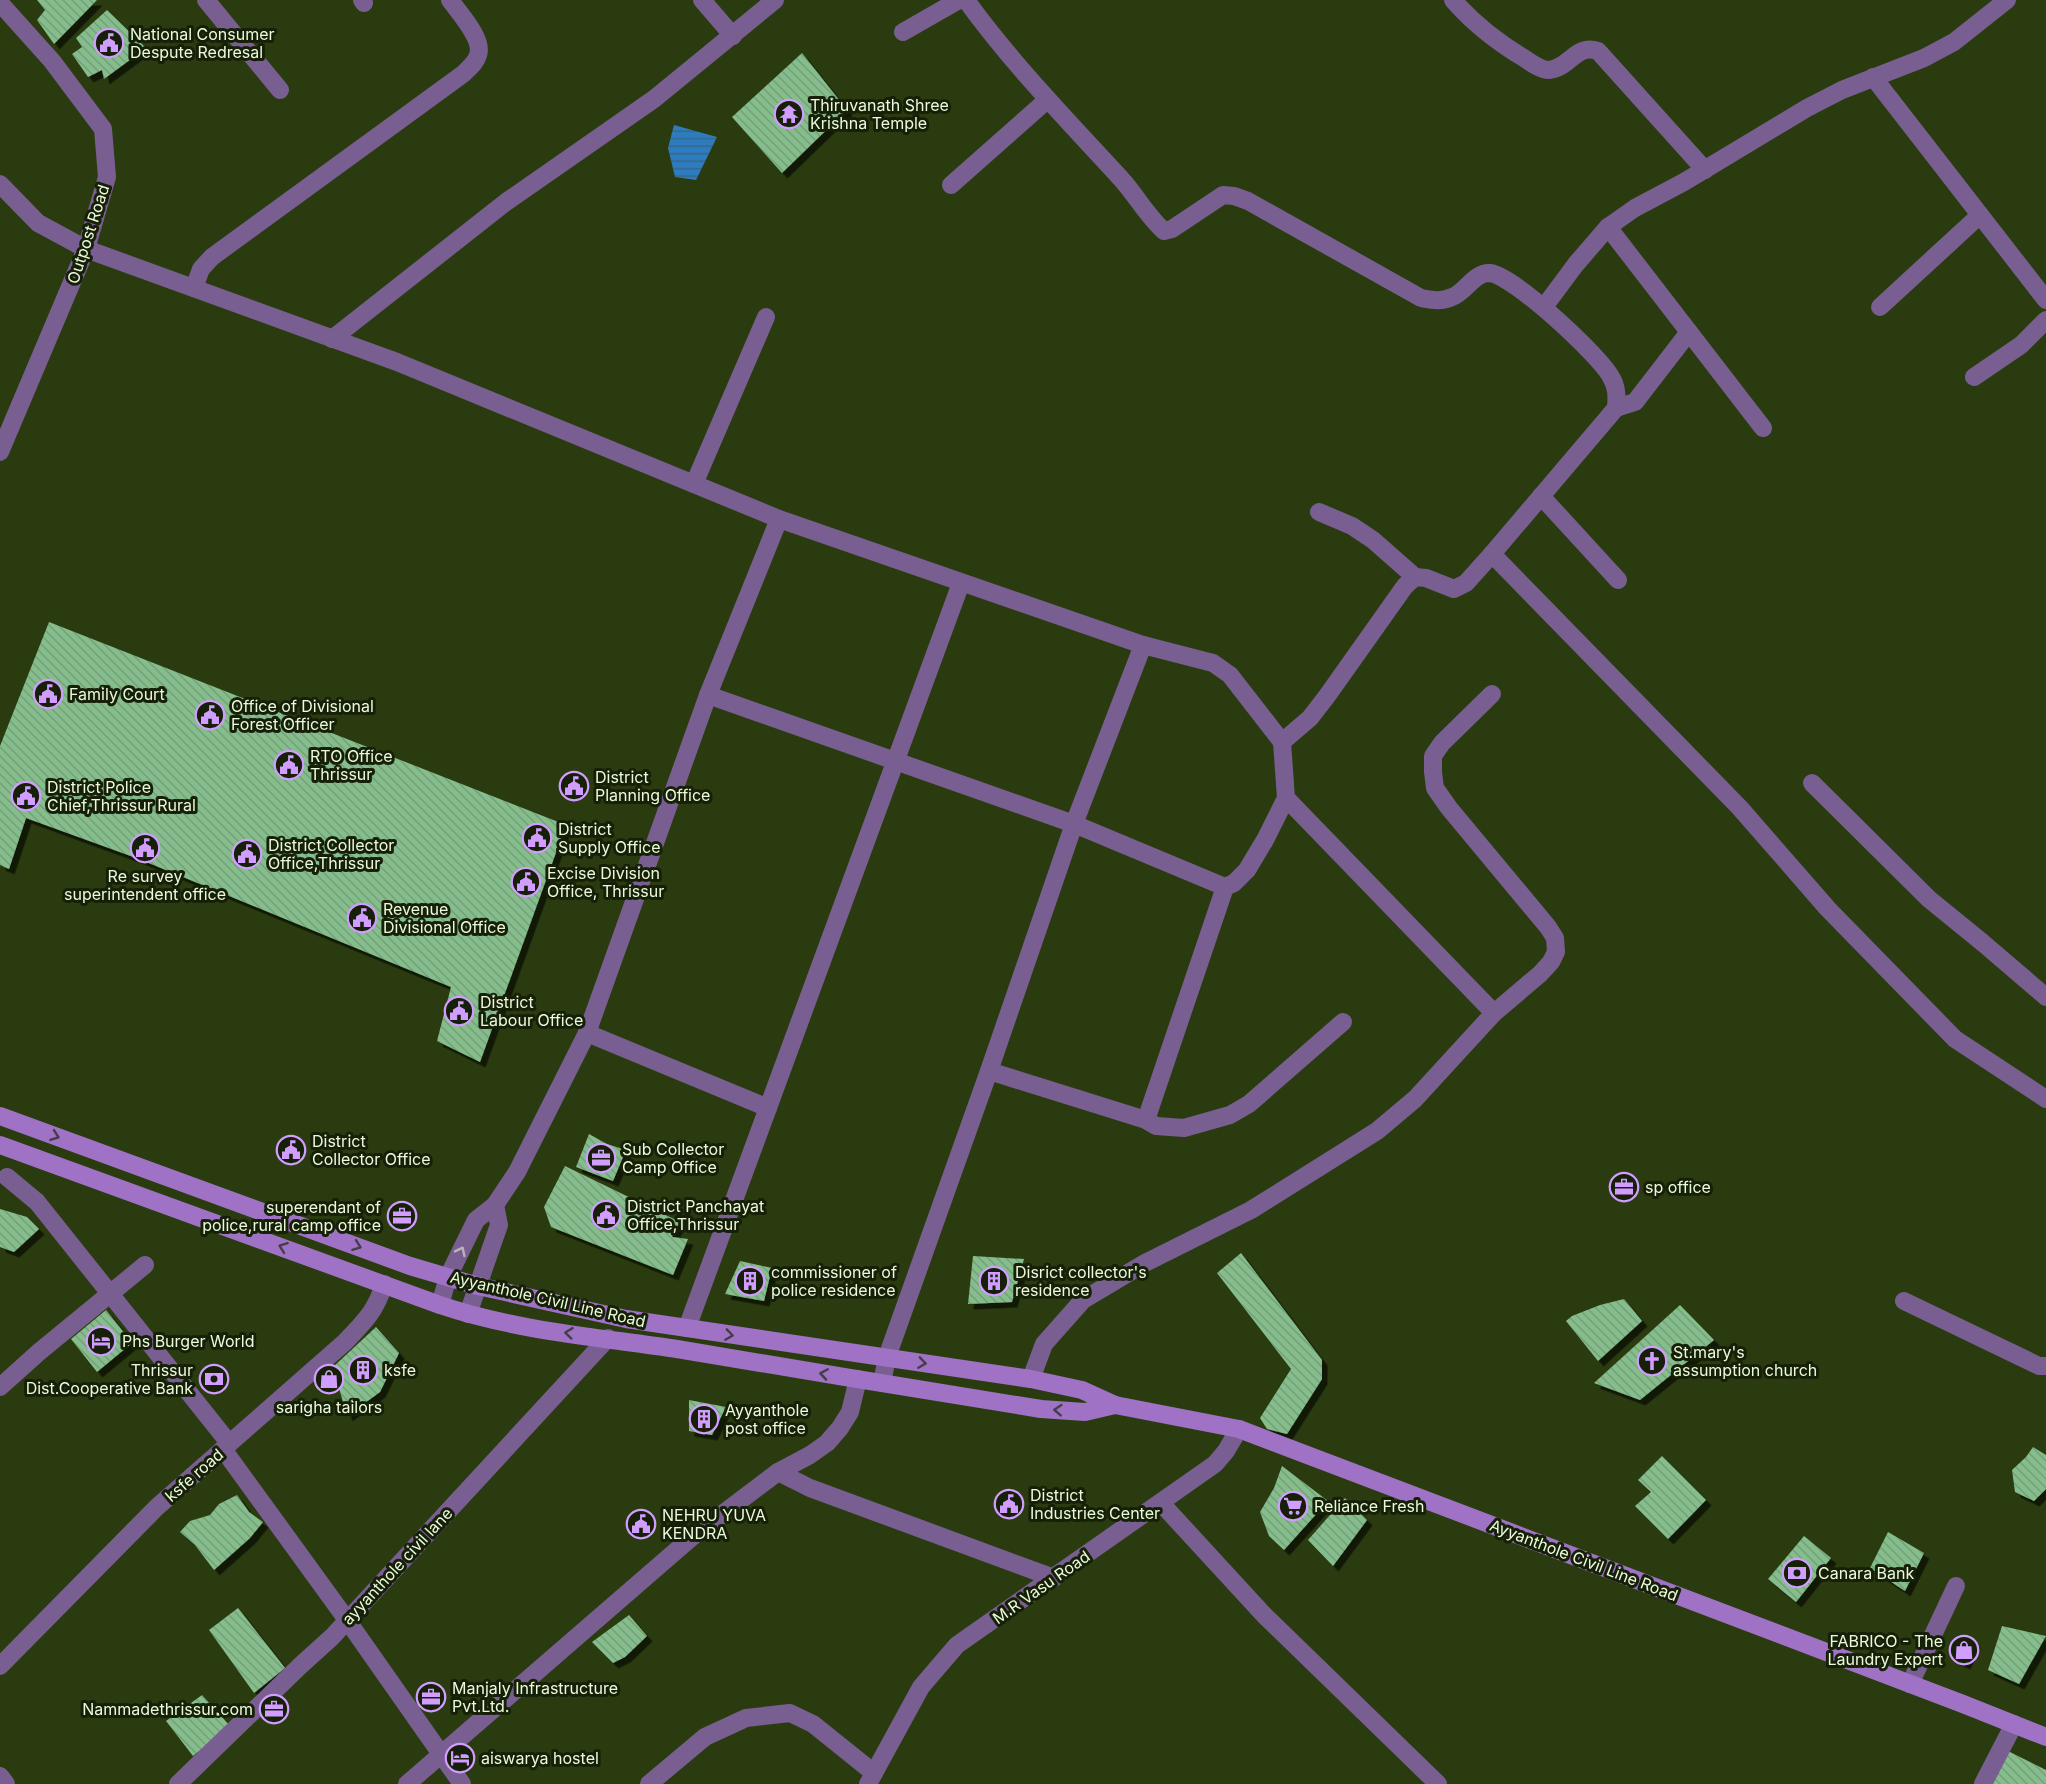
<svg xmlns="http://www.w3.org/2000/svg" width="2046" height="1784" font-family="Inter,sans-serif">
<defs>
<pattern id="water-rules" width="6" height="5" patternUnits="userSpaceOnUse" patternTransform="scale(1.5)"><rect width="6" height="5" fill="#2d7cc0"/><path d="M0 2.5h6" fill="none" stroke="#386687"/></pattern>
<pattern id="building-back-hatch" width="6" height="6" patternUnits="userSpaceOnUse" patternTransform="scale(1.5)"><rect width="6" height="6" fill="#85bd8d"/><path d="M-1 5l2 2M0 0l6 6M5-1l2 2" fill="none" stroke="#75a07a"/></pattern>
<filter id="shadow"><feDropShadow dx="5.5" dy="5.5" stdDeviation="0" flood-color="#0009"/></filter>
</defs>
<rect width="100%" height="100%" fill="#2a3c0f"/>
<polygon fill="url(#water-rules)" points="674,125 717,137 696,180 675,177 668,148"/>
<g fill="url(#building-back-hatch)" filter="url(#shadow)">
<polygon points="37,0 97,0 54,44 37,20 45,10"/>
<polygon points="107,10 146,48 104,79 102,70 88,77 72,54 82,47 76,38"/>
<polygon points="802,53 847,110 782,173 732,117"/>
<polygon points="49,622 566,825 480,1062 437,1041 451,987 139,859 26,818 9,869 0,865 0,746"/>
<polygon points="589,1134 607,1144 626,1150 613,1181 576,1167"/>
<polygon points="565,1166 680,1222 672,1237 688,1239 673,1275 551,1227 544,1207"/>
<polygon points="0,1209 27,1217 39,1229 14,1252 0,1247"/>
<polygon points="1241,1253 1322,1360 1322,1379 1287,1434 1267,1429 1260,1418 1291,1369 1217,1273"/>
<polygon points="973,1256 1024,1259 1012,1302 968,1304"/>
<polygon points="740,1261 772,1268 764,1301 725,1294"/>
<polygon points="1624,1299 1642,1321 1598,1361 1566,1321 1572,1316 1600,1305"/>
<polygon points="1680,1305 1714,1340 1640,1400 1594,1383"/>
<polygon points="106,1310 132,1343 97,1372 71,1339"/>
<polygon points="376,1327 399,1353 380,1392 347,1416 333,1367"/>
<polygon points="689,1400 726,1407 712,1435 689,1431"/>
<polygon points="2033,1447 2046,1455 2046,1489 2034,1501 2015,1492 2012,1470 2026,1457"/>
<polygon points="1662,1456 1706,1500 1668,1539 1635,1506 1651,1492 1638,1480"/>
<polygon points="1282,1466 1328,1501 1284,1550 1269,1536 1260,1512 1274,1488"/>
<polygon points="237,1495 249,1512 263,1522 250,1538 214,1570 195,1545 180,1532 190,1521 210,1515 219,1504"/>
<polygon points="1345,1498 1367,1520 1333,1566 1308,1540"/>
<polygon points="1888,1532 1924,1553 1905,1591 1870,1568"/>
<polygon points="1804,1536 1831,1558 1796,1602 1768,1579"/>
<polygon points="238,1608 285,1668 254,1693 209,1630"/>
<polygon points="629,1615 647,1636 625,1657 613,1663 592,1642"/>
<polygon points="2002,1626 2046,1636 2019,1684 1988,1670"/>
<polygon points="1963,1638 1975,1642 1965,1664 1953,1659"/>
<polygon points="202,1695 230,1726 193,1756 166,1721"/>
<polygon points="2006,1750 2046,1770 2046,1784 1990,1784"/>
</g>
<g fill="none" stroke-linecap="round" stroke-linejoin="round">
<g stroke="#795e91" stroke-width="18">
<polyline points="206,0 280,90"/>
<polyline points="362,0 364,3"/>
<polyline points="702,0 733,36"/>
<path d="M966,0C1013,65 1069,122 1123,181C1137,197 1148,217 1164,231L1172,229L1223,195L1234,196L1248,201L1421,298C1432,300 1441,302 1452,297C1465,293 1474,272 1490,273C1514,276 1599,355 1611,377C1617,387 1617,396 1616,408L1492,554"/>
<path d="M1453,0C1474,24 1497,42 1524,58C1531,63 1541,70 1549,70C1570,68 1576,43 1598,51L1705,170"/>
<polyline points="0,3 52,61 103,129 107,177 86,249 0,452"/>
<polyline points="903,32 959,0"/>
<polyline points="1873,77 2046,300"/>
<polyline points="0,184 38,223 86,249 397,362 779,519"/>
<polyline points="951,185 1047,100"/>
<polyline points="1608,227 1763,428"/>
<path d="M194,288L201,269L212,257L463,74C469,68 476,63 478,55C484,39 459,13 450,0"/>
<polyline points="1544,307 1576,264 1608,227 1635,208 1684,182 1807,108 1842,90 1924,58 1954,42 2007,0"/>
<polyline points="1880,307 1980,215"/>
<polyline points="332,339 506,202 654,99 775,0"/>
<polyline points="1974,377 2021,345 2046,320"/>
<polyline points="1616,408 1635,402 1689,332"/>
<polyline points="694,484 766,317"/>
<polyline points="1541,496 1618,580"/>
<polyline points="1319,512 1352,526 1373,540 1415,577"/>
<polyline points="708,695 1074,824 1143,645"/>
<polyline points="1282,742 1310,718 1327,696 1405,586 1415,577 1426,578 1454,589 1466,583 1492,554 1740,808 1828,909 1955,1039 2046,1099"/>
<polyline points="1812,783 1929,899 1983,943 2046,997"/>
<polyline points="1286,798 1494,1013"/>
<polyline points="587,1033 768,1108"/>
<polyline points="989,1071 1146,1120 1156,1126 1184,1128 1230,1115 1249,1104 1343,1022"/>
<polyline points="1146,1120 1225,887"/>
<polyline points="7,1177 37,1202 229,1443"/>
<polyline points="1904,1301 2039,1366 2046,1366"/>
<polyline points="440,1305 448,1277 476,1220 495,1205 517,1172 587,1033 708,695 779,519 1143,645 1213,663 1230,675 1282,742 1286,798 1265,840 1247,870 1234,883 1225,887 1074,824 989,1071 887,1357 882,1383"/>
<polyline points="468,1314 499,1225 495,1205"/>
<polyline points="687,1328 961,583"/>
<polyline points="1031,1379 1044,1344 1083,1300 1145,1263 1251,1210 1377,1131 1415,1099 1494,1013 1540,974 1551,962 1556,952 1555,938 1548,927 1449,808 1435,788 1433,772 1433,756 1442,743 1492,694"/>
<polyline points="0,1387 39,1352 145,1265"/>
<polyline points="223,1449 347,1620 462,1784"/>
<polyline points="778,1472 810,1488 1054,1578"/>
<polyline points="1161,1503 1264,1615 1438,1784"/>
<path d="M0,1666L157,1507L345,1342C364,1322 376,1311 384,1284"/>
<polyline points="1910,1684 1956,1586"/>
<polyline points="0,1776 6,1784"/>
<polyline points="178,1784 301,1665 332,1637 608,1338"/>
<polyline points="407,1784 692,1537 778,1472 810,1455 827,1443 840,1428 850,1412 858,1379"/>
<polyline points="649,1784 705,1737 746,1718 790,1713 813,1724 874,1773"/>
<polyline points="868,1784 921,1687 957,1645 1215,1464 1226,1451 1239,1429"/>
<polyline points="1983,1784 2014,1724"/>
</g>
<g stroke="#9f72c5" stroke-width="18">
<polyline points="0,1116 410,1266 478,1286 626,1319 1031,1379 1082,1390 1115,1405 1239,1429 1963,1704 2046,1737"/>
<path d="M0,1145L440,1305C517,1331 598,1337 677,1349C798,1369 920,1390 1041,1409L1085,1412L1115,1405"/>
</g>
</g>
<defs><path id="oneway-chevron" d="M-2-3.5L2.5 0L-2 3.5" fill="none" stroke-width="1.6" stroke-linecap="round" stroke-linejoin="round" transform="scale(1.5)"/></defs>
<g stroke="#463d4a">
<use href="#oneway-chevron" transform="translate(55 1136) rotate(20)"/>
<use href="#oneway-chevron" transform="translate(357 1246) rotate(20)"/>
<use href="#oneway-chevron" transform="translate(283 1247) rotate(-160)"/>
<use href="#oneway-chevron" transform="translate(569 1333) rotate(-173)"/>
<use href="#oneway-chevron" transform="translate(729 1335) rotate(8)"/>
<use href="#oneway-chevron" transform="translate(922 1363) rotate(8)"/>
<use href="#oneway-chevron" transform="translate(824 1374) rotate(-171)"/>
<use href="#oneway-chevron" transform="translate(1058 1410) rotate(-176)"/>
</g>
<use stroke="#b8b4b9" href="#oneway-chevron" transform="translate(461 1251) rotate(-64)"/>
<defs>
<g id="civic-ring" transform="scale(1.5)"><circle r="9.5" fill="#162008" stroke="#d19dfe" stroke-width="1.5"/><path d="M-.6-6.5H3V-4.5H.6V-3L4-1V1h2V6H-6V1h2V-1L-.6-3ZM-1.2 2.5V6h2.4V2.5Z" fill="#d19dfe"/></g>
<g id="temple-ring" transform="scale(1.5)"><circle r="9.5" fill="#162008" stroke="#d19dfe" stroke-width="1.5"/><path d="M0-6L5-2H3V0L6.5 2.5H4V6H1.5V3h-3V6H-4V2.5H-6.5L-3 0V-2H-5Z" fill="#d19dfe"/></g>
<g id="office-ring" transform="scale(1.5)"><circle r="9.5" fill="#162008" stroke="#d19dfe" stroke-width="1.5"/><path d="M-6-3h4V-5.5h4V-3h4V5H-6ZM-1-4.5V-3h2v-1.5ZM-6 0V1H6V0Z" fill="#d19dfe"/></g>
<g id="building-ring" transform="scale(1.5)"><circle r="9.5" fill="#162008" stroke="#d19dfe" stroke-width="1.5"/><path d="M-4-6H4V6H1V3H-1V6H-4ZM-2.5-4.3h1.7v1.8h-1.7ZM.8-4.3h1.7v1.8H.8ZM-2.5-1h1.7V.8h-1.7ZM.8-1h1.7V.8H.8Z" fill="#d19dfe"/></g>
<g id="hotel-ring" transform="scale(1.5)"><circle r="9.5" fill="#162008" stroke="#d19dfe" stroke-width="1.5"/><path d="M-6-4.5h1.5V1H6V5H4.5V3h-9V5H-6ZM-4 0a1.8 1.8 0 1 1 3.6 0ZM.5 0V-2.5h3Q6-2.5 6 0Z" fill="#d19dfe"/></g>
<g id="church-ring" transform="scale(1.5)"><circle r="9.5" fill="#162008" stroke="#d19dfe" stroke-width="1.5"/><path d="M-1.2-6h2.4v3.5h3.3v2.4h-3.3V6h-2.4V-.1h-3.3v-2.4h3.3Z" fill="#d19dfe"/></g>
<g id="bank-ring" transform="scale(1.5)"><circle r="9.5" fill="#162008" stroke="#d19dfe" stroke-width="1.5"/><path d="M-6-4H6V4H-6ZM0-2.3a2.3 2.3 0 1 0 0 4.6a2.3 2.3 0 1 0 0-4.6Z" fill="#d19dfe"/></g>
<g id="shop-ring" transform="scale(1.5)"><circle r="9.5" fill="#162008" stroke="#d19dfe" stroke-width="1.5"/><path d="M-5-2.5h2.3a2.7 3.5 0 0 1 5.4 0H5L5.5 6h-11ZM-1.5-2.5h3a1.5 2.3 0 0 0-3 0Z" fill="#d19dfe"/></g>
<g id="supermarket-ring" transform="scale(1.5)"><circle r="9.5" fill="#162008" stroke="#d19dfe" stroke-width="1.5"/><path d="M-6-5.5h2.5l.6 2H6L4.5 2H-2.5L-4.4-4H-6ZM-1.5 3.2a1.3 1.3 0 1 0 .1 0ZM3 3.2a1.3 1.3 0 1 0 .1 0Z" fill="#d19dfe"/></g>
</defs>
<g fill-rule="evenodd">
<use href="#civic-ring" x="109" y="43"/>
<use href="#temple-ring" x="789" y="114"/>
<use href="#civic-ring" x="48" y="694"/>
<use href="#civic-ring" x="210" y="715"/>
<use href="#civic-ring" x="289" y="765"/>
<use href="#civic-ring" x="574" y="786"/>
<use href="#civic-ring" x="26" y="796"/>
<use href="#civic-ring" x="537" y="838"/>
<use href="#civic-ring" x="145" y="848"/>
<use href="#civic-ring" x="247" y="854"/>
<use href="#civic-ring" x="526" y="882"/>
<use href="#civic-ring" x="362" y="918"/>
<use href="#civic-ring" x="459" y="1011"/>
<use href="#civic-ring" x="291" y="1150"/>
<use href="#office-ring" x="601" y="1158"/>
<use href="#office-ring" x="1624" y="1187"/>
<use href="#civic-ring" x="606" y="1215"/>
<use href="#office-ring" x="402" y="1216"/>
<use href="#building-ring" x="750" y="1281"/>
<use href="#building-ring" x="994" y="1281"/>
<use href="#hotel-ring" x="101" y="1341"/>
<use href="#church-ring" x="1652" y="1361"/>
<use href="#building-ring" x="363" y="1370"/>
<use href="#bank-ring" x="214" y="1379"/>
<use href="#shop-ring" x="329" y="1379"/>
<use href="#building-ring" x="704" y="1419"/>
<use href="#civic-ring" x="1009" y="1504"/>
<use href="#supermarket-ring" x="1293" y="1506"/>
<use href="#civic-ring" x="641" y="1524"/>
<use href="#bank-ring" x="1797" y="1573"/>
<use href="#shop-ring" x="1964" y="1650"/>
<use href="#office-ring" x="431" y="1697"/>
<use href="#office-ring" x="274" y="1709"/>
<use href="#hotel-ring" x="460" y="1758"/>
</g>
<g text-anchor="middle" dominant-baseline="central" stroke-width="6" stroke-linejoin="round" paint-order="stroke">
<g font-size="16" fill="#ebfada" stroke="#162008" text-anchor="start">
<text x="130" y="34">National Consumer<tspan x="130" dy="18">Despute Redresal</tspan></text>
<text x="810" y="105">Thiruvanath Shree<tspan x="810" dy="18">Krishna Temple</tspan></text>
<text x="69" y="694">Family Court</text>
<text x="231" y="706">Office of Divisional<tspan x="231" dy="18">Forest Officer</tspan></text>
<text x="310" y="756">RTO Office<tspan x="310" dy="18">Thrissur</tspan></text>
<text x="595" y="777">District<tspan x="595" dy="18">Planning Office</tspan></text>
<text x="47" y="787">District Police<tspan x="47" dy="18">Chief,Thrissur Rural</tspan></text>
<text x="558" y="829">District<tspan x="558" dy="18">Supply Office</tspan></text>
<text x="268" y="845">District Collector<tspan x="268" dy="18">Office,Thrissur</tspan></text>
<text x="547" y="873">Excise Division<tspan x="547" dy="18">Office, Thrissur</tspan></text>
<text x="145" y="876" text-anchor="middle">Re survey<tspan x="145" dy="18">superintendent office</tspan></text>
<text x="383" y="909">Revenue<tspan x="383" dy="18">Divisional Office</tspan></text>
<text x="480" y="1002">District<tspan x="480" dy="18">Labour Office</tspan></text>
<text x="312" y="1141">District<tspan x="312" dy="18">Collector Office</tspan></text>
<text x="622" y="1149">Sub Collector<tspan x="622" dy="18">Camp Office</tspan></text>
<text x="1645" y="1187">sp office</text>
<text x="627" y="1206">District Panchayat<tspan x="627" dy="18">Office,Thrissur</tspan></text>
<text x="381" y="1207" text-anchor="end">superendant of<tspan x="381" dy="18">police,rural camp office</tspan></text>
<text x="771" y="1272">commissioner of<tspan x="771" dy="18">police residence</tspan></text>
<text x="1015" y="1272">Disrict collector's<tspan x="1015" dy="18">residence</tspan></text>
<text x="122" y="1341">Phs Burger World</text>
<text x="1673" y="1352">St.mary's<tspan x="1673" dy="18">assumption church</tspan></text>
<text x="193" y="1370" text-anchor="end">Thrissur<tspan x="193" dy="18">Dist.Cooperative Bank</tspan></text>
<text x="384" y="1370">ksfe</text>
<text x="329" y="1407" text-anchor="middle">sarigha tailors</text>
<text x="725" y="1410">Ayyanthole<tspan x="725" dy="18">post office</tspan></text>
<text x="1030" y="1495">District<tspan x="1030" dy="18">Industries Center</tspan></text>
<text x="1314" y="1506">Reliance Fresh</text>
<text x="662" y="1515">NEHRU YUVA<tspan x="662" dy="18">KENDRA</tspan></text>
<text x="1818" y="1573">Canara Bank</text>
<text x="1943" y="1641" text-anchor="end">FABRICO - The<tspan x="1943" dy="18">Laundry Expert</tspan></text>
<text x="452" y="1688">Manjaly Infrastructure<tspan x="452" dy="18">Pvt.Ltd.</tspan></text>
<text x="253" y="1709" text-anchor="end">Nammadethrissur.com</text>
<text x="481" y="1758">aiswarya hostel</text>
</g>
<g font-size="16" fill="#ebfada" stroke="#162008">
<text transform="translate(88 234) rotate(-72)">Outpost Road</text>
<text transform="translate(548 1299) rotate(13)">Ayyanthole Civil Line Road</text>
<text transform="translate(194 1475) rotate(-41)">ksfe road</text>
<text transform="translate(1584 1560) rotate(21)">Ayyanthole Civil Line Road</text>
<text transform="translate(397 1566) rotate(-47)">ayyanthole civil lane</text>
<text transform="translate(1041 1587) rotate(-35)">M.R Vasu Road</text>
</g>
</g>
</svg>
